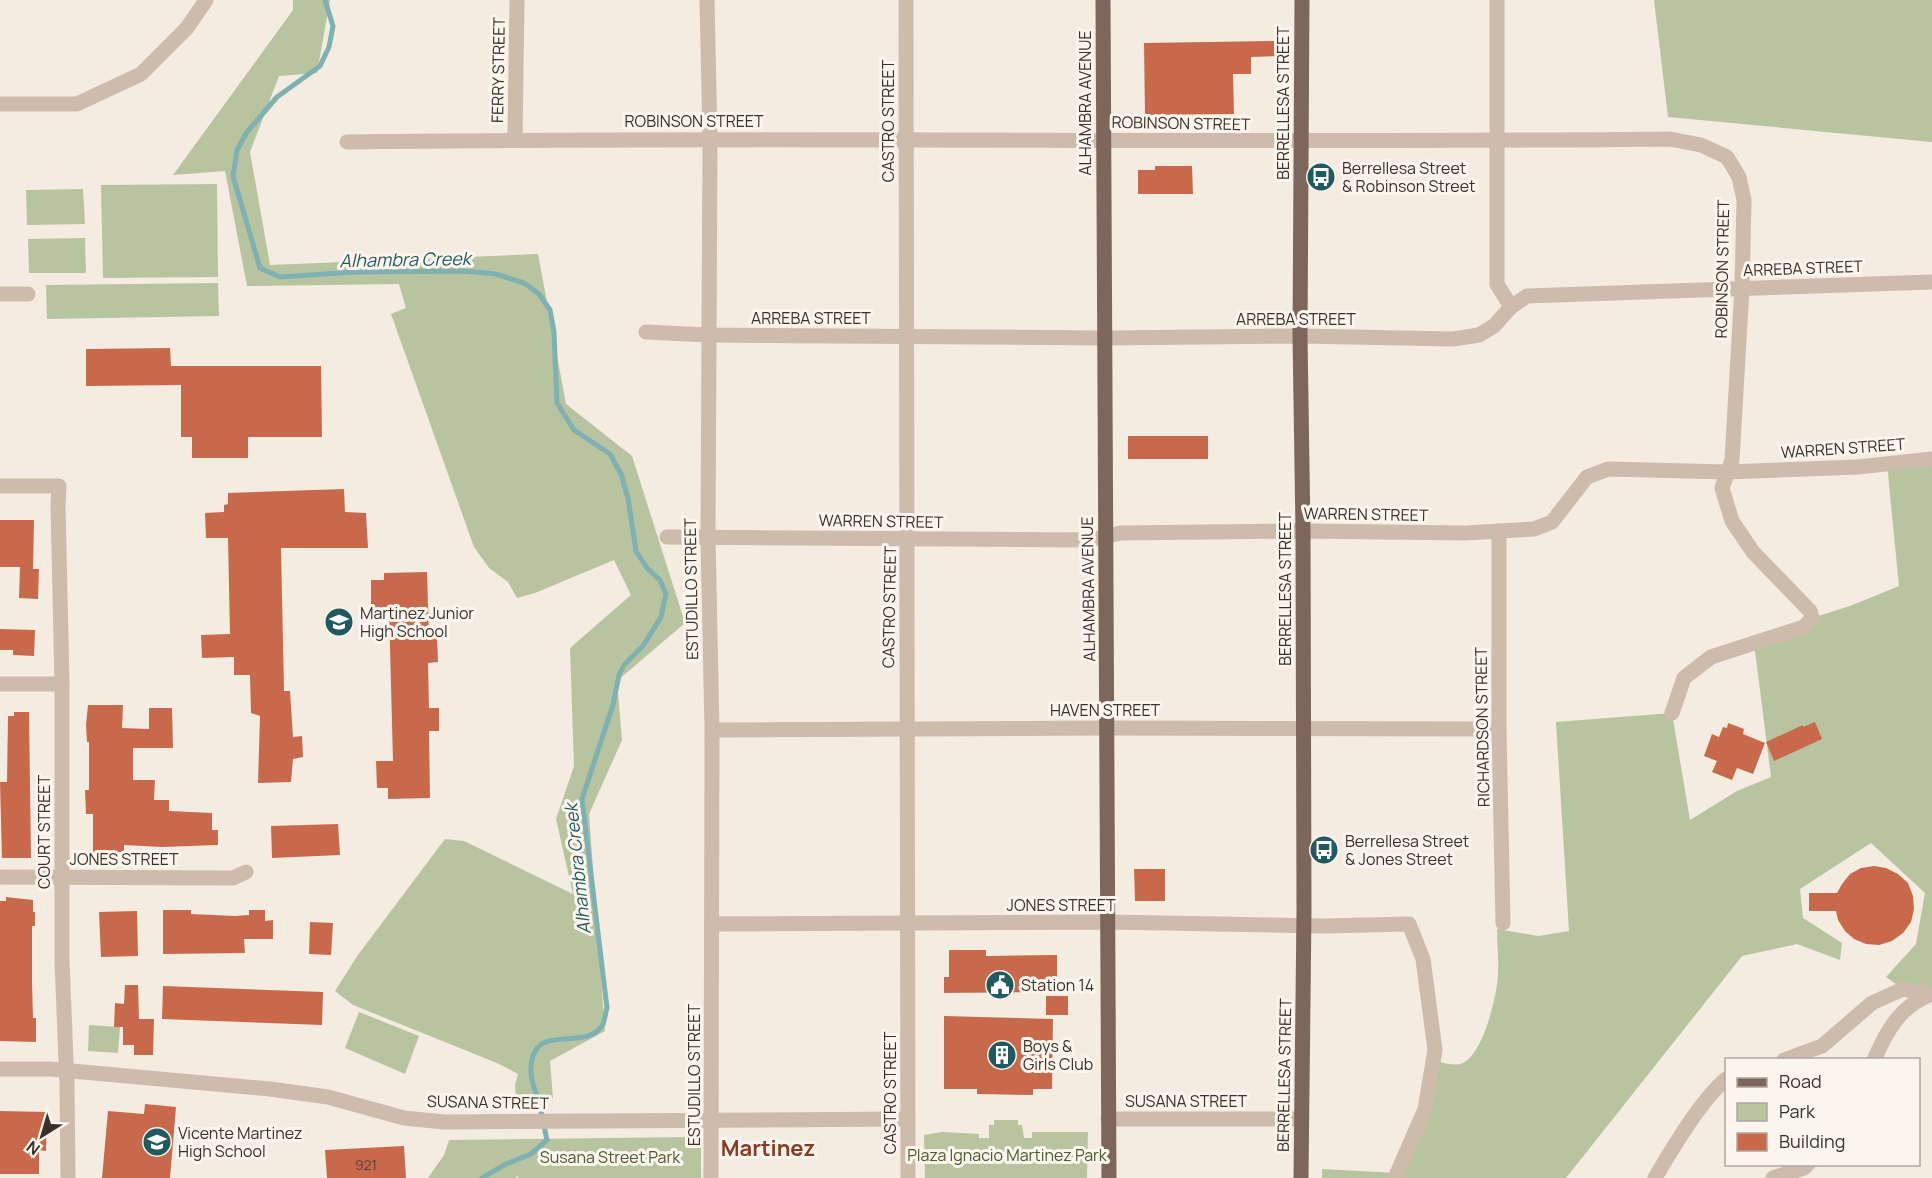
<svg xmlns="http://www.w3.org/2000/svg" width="1932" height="1178" font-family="Manrope,sans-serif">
<rect width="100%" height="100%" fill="#f4ebe1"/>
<g fill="#b8c4a0">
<polygon points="293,0 330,0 317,73 279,76 250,152 270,265 538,254 566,404 632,456 685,623 617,681 622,740 589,814 605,1031 550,1061 553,1098 516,1098 515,1085 518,1074 497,1063 353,1005 335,991 358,955 445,839 464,841 573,894 556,819 574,766 570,648 631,595 614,560 535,593 517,598 508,582 489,568 474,547 391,314 406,308 399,284 247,286 225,171 173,175 293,10"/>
<polygon points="1654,0 1932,0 1932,142 1668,117"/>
<polygon points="217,184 218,277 103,278 101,185"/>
<polygon points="83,189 85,224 27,225 26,190"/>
<polygon points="85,238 86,273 29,273 28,239"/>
<polygon points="218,283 219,316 47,319 46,285"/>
<path d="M1932,459V994L1903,989L1886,977L1916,944L1925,893L1871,843L1800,889L1803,918L1842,943L1840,960L1797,944L1742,956L1566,1178H1322V1169L1397,1173L1440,1062C1448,1064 1456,1066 1463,1063C1483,1054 1497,996 1498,975C1499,960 1497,944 1497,929L1538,936L1569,931L1556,722L1672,713L1690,820L1737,791L1771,777L1754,643L1812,618L1850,606L1899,586L1887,464Z"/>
<polygon points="359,1012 419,1036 405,1074 345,1048"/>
<polygon points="89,1025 120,1027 118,1053 88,1051"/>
<polygon points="994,1120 1018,1120 1018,1125 1022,1125 1024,1138 1032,1138 1032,1132 1088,1132 1087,1178 925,1178 924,1135 942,1132 979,1134 979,1138 989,1138 989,1125 994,1125"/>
<polygon points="690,1137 701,1147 701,1178 518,1178 518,1176 515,1178 428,1178 444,1155 449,1140"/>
</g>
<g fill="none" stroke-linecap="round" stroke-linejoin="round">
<path stroke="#7fb0b2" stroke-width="5" d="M325,0L333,26L329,47L320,66L277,97L247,132L237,150L233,176L260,268L280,277L355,272L463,271L496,274L524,283L539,294L550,310L554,332L557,403L574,430L610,454L621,474L628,498L636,551L647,568L660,580L666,594L661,617L643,646L624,665L619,675L613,705L582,799L607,1008C605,1013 605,1022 602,1026C583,1053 533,1020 531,1068C530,1080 535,1089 538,1100C542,1113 544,1127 547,1140L531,1154L506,1164L482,1178"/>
</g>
<g fill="#c8694b">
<polygon points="1278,41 1278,56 1251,57 1251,74 1233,74 1234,114 1145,115 1144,43"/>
<polygon points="1155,166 1192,166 1193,194 1138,194 1138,170 1155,170"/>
<polygon points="170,348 171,366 321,366 322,437 248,437 248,458 192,458 192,437 181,437 181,385 86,386 86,349"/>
<rect x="1128" y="436" width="80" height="23"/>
<polygon points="344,489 345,512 366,513 368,548 281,548 284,691 290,691 293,737 302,736 303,757 293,759 291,782 258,783 260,716 251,713 250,675 234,675 234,657 202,658 201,635 230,634 228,538 206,538 205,513 224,512 224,505 228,504 228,493"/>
<polygon points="0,520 34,520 33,569 39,569 38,599 19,598 20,567 0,567"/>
<polygon points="427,572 429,639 437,638 438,662 428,663 429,708 439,708 439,731 429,731 430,798 388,799 388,788 377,788 376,761 393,761 389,609 371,609 371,580 384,580 384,573"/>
<polygon points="0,629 35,630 34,656 13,655 13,650 0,650"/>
<polygon points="88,705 123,705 122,728 149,729 149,708 172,708 173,748 133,748 133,780 155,780 154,800 169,800 169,811 212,813 212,830 218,830 218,845 162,847 124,845 124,852 93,852 93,814 86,814 85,790 89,790 89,742 87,742 86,725"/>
<polygon points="14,712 29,712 31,858 2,858 0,782 7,782 8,716 14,716"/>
<polygon points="1815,722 1822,739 1774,761 1766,742 1803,725 1803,727"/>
<polygon points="1728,723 1744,729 1743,734 1765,743 1753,774 1737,768 1732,780 1712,772 1717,761 1704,756 1712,734 1719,737 1723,727 1727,728"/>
<polygon points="338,824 340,855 272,858 271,826"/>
<polygon points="1874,866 1886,868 1898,874 1908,883 1913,896 1914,909 1911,922 1903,933 1892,941 1879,945 1866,944 1854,939 1845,931 1838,920 1836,911 1809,911 1809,893 1837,893 1842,884 1850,874 1861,868"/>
<polygon points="1134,869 1165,869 1165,901 1135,901"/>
<polygon points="6,897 33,900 33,912 35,912 35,926 32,926 32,983 33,1018 36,1018 36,1042 0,1041 0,901 6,901"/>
<polygon points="163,910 191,910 191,914 235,916 249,915 249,910 265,910 265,921 273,920 273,939 244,939 245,953 163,954"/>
<polygon points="137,911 138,956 101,957 99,912"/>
<polygon points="310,922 333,923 331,955 309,954"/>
<polygon points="949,950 986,950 986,956 1057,955 1057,992 944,993 944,977 949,977"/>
<polygon points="125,985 138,985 139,1019 154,1019 153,1055 134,1055 134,1045 123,1045 123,1027 114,1027 115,1003 124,1004"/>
<polygon points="163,986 323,992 322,1025 162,1019"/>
<rect x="1046" y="996" width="22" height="19"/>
<polygon points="944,1016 1053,1019 1052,1089 1033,1089 1033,1095 977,1094 977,1089 944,1089"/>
<polygon points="145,1104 176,1107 170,1178 102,1178 108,1111 144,1114"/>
<polygon points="0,1111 47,1112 46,1151 39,1150 39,1174 0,1174"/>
<polygon points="404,1146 406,1178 327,1178 325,1150"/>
</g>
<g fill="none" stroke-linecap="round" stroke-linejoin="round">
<g stroke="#cdbbac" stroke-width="15">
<polyline points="707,0 710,138 708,537 712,730 711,1178"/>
<polyline points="906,0 908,1178"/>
<polyline points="1497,0 1497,284 1511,307"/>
<polyline points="0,104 77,104 141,74 187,28 206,0"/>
<polyline points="515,140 517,0"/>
<path d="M347,142C788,136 1229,144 1670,139L1701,145L1727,157L1739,177L1744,200L1742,288L1732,460L1722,488L1732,521L1753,552L1810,611L1812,618L1804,627L1711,657L1684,678L1672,713"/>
<polyline points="0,294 28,294"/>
<polyline points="646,332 708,335 1105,338 1300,336 1453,339 1479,335 1494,326 1511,307 1527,296 1932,282"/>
<polyline points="0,486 59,486 58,505 62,684 62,961 67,1085 68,1178"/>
<polyline points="1499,531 1499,729 1503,923"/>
<polyline points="667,537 1091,540 1120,533 1303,531 1466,533 1534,529 1552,522 1587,477 1608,469 1727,472 1858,467 1932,459"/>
<polyline points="0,684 62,684"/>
<polyline points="712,730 1108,728 1499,729"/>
<polyline points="0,877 233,878 246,872"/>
<polyline points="713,924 1108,922 1323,926 1409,924 1423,959 1435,1050 1425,1109 1395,1178"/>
<polyline points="1784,1060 1822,1046 1872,1003 1903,989 1931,994"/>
<path d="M1874,1060C1887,1030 1900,1006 1932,994"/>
<polyline points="0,1069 50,1069 270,1089 328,1097 404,1118 444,1122 908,1119"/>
<polyline points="1108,1119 1301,1119"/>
<path d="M1655,1178C1672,1149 1701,1100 1726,1079"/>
<polyline points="1773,1178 1804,1168 1808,1164"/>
</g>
<g stroke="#7d675c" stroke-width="15">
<polyline points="1103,0 1109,1178"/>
<polyline points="1301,1178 1304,911 1303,531 1300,336 1302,0"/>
</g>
</g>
<defs>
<g id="bus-disc" transform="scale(1.5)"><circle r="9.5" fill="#1f5a5e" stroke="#fbf5ee"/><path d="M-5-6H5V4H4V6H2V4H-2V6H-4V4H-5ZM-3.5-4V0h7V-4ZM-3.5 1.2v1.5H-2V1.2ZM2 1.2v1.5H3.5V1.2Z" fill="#fff"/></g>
<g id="school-disc" transform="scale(1.5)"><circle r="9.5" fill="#1f5a5e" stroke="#fbf5ee"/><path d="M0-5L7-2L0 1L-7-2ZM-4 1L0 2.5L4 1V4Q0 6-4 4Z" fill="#fff"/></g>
<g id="civic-disc" transform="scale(1.5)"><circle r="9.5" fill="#1f5a5e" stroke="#fbf5ee"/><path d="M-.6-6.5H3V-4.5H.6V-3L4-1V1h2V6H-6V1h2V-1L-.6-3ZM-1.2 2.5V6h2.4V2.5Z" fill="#fff"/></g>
<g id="building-disc" transform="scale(1.5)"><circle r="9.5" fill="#1f5a5e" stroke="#fbf5ee"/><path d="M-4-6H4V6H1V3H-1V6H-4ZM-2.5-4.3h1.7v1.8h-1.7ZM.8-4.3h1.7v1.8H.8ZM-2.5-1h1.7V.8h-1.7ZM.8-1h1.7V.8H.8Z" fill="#fff"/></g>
</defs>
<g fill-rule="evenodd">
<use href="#bus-disc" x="1321" y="177"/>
<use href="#school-disc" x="339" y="622"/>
<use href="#bus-disc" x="1324" y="850"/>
<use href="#civic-disc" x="1000" y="985"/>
<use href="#building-disc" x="1002" y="1055"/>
<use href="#school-disc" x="157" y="1142"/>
</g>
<g text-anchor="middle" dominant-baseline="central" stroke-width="6" stroke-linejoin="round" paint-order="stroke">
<g font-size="14" fill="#5e3e33">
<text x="366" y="1164">921</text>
</g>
<g font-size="16" fill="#3b302b" stroke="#fbf5ee">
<text transform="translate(498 70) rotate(-89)">FERRY STREET</text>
<text transform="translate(1085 103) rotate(-90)">ALHAMBRA AVENUE</text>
<text transform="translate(1283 103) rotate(-90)">BERRELLESA STREET</text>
<text x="694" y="121">ROBINSON STREET</text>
<text transform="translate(888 121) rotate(-90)">CASTRO STREET</text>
<text transform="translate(1181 123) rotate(1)">ROBINSON STREET</text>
<text transform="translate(1803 268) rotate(-2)">ARREBA STREET</text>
<text transform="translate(1722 269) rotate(-89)">ROBINSON STREET</text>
<text x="811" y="318">ARREBA STREET</text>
<text x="1296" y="319">ARREBA STREET</text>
<text transform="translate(1843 448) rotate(-4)">WARREN STREET</text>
<text transform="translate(1366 514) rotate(1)">WARREN STREET</text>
<text transform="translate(881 521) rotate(1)">WARREN STREET</text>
<text transform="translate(691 589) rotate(-91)">ESTUDILLO STREET</text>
<text transform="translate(1088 589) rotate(-91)">ALHAMBRA AVENUE</text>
<text transform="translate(1285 589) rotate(-90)">BERRELLESA STREET</text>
<text transform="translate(889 607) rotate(-89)">CASTRO STREET</text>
<text x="1105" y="710">HAVEN STREET</text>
<text transform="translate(1482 727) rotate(-91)">RICHARDSON STREET</text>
<text transform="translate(44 832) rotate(-90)">COURT STREET</text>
<text x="124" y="859">JONES STREET</text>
<text x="1061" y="905">JONES STREET</text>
<text transform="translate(694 1075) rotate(-90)">ESTUDILLO STREET</text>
<text transform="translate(1284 1075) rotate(-89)">BERRELLESA STREET</text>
<text transform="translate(890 1093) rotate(-90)">CASTRO STREET</text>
<text x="1186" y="1101">SUSANA STREET</text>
<text transform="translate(488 1102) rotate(1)">SUSANA STREET</text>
</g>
<g font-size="16" fill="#3b302b" stroke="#fbf5ee" text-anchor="start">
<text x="1342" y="168">Berrellesa Street<tspan x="1342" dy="18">&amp; Robinson Street</tspan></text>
<text x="360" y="613">Martinez Junior<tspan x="360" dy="18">High School</tspan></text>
<text x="1345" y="841">Berrellesa Street<tspan x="1345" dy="18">&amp; Jones Street</tspan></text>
<text x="1021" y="985">Station 14</text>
<text x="1023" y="1046">Boys &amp;<tspan x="1023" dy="18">Girls Club</tspan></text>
<text x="178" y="1133">Vicente Martinez<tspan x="178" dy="18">High School</tspan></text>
</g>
<g font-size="16" fill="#4a5a2e" stroke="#fbf5ee">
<text x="1007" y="1155">Plaza Ignacio Martinez Park</text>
<text x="610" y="1157">Susana Street Park</text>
</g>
<g font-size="18" font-style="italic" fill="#1f5a5e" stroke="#fbf5ee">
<text transform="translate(405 259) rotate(-1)">Alhambra Creek</text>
<text transform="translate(577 869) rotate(-96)">Alhambra Creek</text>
</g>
<g font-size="22" font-weight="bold" fill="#8c3b22" stroke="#fbf5ee">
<text x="768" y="1148">Martinez</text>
</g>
</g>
<rect x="1725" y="1058" width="195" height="108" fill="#fbf5ee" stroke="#aea6a0" stroke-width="1.5"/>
<rect x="1737" y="1078" width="30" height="9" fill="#7d675c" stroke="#aea6a0" stroke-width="1.5"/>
<text x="1779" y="1088" font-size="18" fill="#3b302b">Road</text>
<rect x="1737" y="1103" width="30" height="18" fill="#b8c4a0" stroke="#aea6a0" stroke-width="1.5"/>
<text x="1779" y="1118" font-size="18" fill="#3b302b">Park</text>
<rect x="1737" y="1133" width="30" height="18" fill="#c8694b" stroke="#aea6a0" stroke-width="1.5"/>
<text x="1779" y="1148" font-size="18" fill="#3b302b">Building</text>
<g transform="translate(42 1136) rotate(217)" stroke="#fbf5ee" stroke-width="4.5" paint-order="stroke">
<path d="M0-4.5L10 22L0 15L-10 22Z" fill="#3b302b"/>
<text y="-9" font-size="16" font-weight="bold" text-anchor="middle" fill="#3b302b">N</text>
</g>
</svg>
